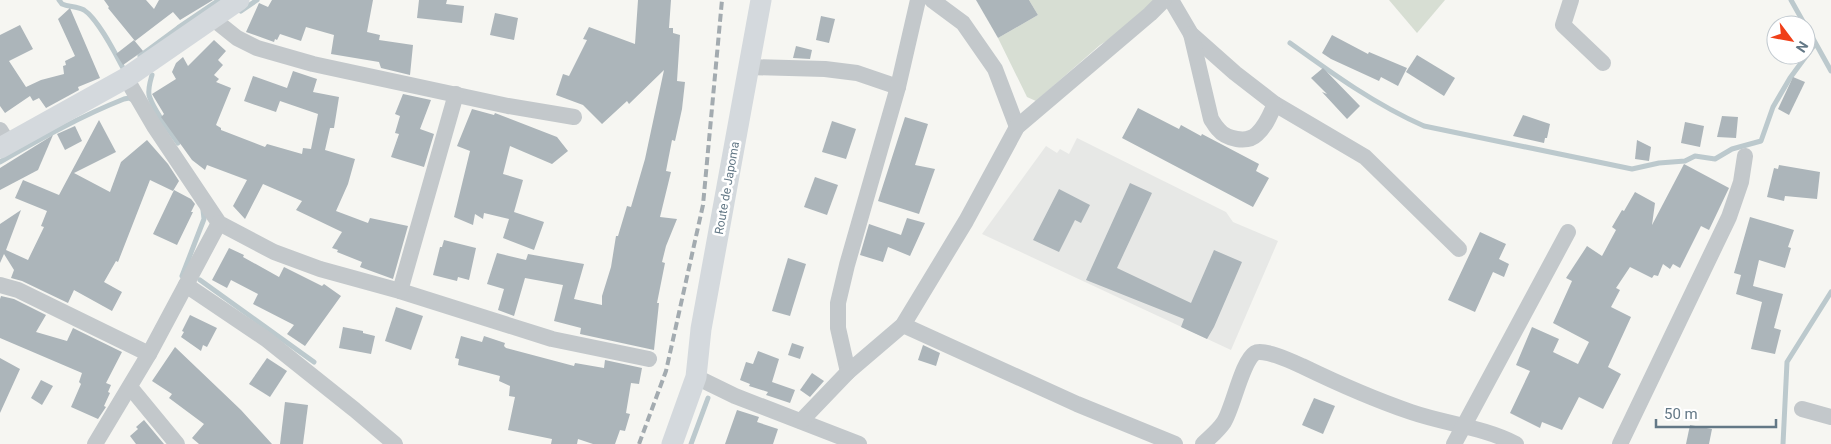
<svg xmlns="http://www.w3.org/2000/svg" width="1831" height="444" font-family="Roboto,sans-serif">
<rect width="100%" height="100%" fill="#f6f6f2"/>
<polygon fill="#e7e8e6" points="1077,138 1226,212 1233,222 1278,241 1231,350 982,234 1046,146 1057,153 1060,149 1069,154"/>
<g fill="#d7ded3">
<polygon points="1029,0 1154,0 1142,19 1100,45 1036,101 1027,97 998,38 1038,15"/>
<polygon points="1389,0 1445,0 1417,33"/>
</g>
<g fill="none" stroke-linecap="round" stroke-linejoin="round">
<g stroke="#bcc9cd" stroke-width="5">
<path d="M59,0L62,4C69,7 77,6 84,10C98,19 115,53 123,68"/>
<polyline points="1791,0 1805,25"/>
<polyline points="241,11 257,0"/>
<polyline points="1806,26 1831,71"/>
<polyline points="179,27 219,0"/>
<path d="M1290,43C1333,74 1376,105 1424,126L1632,169L1659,163L1685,161L1695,156L1715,159L1732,149L1761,141L1773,107L1790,78L1815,44"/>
<polyline points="140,56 178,28"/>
<path d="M152,75C150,82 148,88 149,95C153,110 169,130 178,143"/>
<path d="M0,162C40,139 81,116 124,99L129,98L133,100"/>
<polyline points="182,276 204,219 203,210"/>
<polyline points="200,280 314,362"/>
<polyline points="691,444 708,398"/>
<polyline points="1783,444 1787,362 1831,292"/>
</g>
</g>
<g fill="#acb5ba">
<polygon points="104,0 146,0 154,9 159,0 213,0 180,20 173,12 135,41 108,8 109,7"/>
<polygon points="272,0 373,0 367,32 380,35 379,40 413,45 410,75 381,68 379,62 331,54 334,35 306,27 301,41 280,34 277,40 275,39 274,42 246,32 259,3 268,7"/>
<polygon points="419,0 447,0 446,4 464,6 462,23 417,18"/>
<polygon points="638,0 671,0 669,28 673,28 673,33 680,35 677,81 685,82 682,109 675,141 672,140 666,171 671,172 660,217 677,219 666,246 662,262 665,263 657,303 659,303 654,350 580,334 581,328 554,321 563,285 525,278 514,316 498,310 504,289 487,284 497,253 526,260 528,254 584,264 574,299 602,305 602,296 611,267 616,236 618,236 627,206 631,207 645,159 664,70 629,104 627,101 602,124 583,105 556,95 563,74 569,76 587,40 583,39 589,27 635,44"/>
<polygon points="976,0 1029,0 1038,15 998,38"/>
<polygon points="70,8 100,78 78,87 79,90 46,108 39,98 33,101 30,96 5,113 0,106 0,35 20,25 33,49 9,61 26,87 41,80 64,74 63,66 66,65 65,61 75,56 58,19"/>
<polygon points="495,13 518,18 514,40 490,35"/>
<polygon points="821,16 835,19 829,43 816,40"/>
<polygon points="1332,35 1368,54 1369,52 1407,68 1398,86 1381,77 1379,81 1331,59 1322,53"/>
<polygon points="134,40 143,51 123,65 116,54"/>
<polygon points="214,40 226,51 218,60 223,65 214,75 219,79 216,82 231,88 216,125 221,128 221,130 265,147 267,144 302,154 303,148 311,149 318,114 280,101 276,112 244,101 253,76 287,88 293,71 317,79 313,92 339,97 334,128 330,128 325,150 355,159 348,184 336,211 368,223 370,218 408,226 393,279 360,267 362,262 337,252 338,250 332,248 342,232 296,210 302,201 263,184 245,219 233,206 247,180 207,165 205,170 192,160 161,117 164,114 152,94 176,79 172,72 176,63 183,57 188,66"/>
<polygon points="796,46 812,50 810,59 793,58"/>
<polygon points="1417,55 1455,78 1444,96 1406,72"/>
<polygon points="1323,68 1360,106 1347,119 1322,92 1327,94 1311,78"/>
<polygon points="1793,77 1805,82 1789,115 1778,109"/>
<polygon points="403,94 431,100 420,129 434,134 424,167 391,157 399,134 395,133 400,116 395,114"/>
<polygon points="1138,108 1179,129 1181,125 1201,136 1202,134 1259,164 1256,171 1269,178 1253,207 1122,138"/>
<polygon points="472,109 494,115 495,113 557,137 568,151 552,164 510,146 503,174 523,180 514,212 544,222 534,250 503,238 509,219 484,213 483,219 475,214 473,225 454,217 470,151 457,146"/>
<polygon points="1523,115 1550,124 1547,138 1545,138 1544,143 1513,136"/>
<polygon points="1722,116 1738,117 1736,138 1717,137"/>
<polygon points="905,117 928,124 915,165 935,169 919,214 878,201"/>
<polygon points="99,120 116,152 74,173 110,192 121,162 147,140 168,164 179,181 173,191 150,180 118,262 116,261 104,282 122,292 112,311 74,290 68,303 22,281 11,278 14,270 4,254 0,263 0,224 21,210 6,250 28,260 44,227 41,226 47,211 15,198 23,180 59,195"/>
<polygon points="832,121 856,129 846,159 822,152"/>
<polygon points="1685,122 1704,126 1700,147 1681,143"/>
<polygon points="75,126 82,141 65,150 57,134"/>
<polygon points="53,135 38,170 0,190 0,168"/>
<polygon points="1637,140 1651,147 1649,161 1635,159"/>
<polygon points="1684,164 1729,188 1709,230 1701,226 1680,268 1673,264 1670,269 1663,264 1658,276 1654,275 1652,278 1630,267 1616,288 1620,290 1611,307 1631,317 1608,367 1621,374 1603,409 1579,397 1562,430 1542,422 1540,428 1510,413 1530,371 1516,365 1532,327 1559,339 1553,352 1578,364 1589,342 1553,323 1572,281 1566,278 1587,246 1602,256 1616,230 1612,227 1622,210 1624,211 1635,192 1655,203 1652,225"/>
<polygon points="1779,165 1820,172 1817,199 1785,196 1784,201 1767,197 1774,168 1778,169"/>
<polygon points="815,177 838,185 827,215 804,207"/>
<polygon points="1130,183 1152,193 1117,268 1191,303 1214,250 1242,262 1214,327 1207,339 1181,327 1184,319 1086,280"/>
<polygon points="1059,189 1090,205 1081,223 1075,220 1059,252 1033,240"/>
<polygon points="174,190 191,199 195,204 191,212 193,212 177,245 153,234"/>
<polygon points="1750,217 1794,230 1788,247 1791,248 1785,268 1759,260 1753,286 1783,294 1774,328 1781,330 1775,354 1751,349 1762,302 1736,294 1741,275 1734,273"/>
<polygon points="907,218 925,223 910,256 888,247 883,262 860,255 869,224 901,235"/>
<polygon points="1480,232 1506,244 1499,259 1509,264 1504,277 1493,272 1475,312 1448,300"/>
<polygon points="444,240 476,248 469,280 458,277 457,281 433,275 440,247 442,247"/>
<polygon points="229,248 244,255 243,257 279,277 284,267 322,286 324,284 341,296 305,346 287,334 294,325 253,304 258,294 231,280 227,288 212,280"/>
<polygon points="788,258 806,264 790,316 772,311"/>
<polygon points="1,296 14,299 46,315 36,332 67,341 73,328 122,352 106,383 111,385 108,392 110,393 104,406 106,407 98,419 71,407 81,384 79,382 82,373 0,338 0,299"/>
<polygon points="396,307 423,316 411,350 385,341"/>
<polygon points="190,315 217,328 207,347 203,345 201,351 181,337 184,332 182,331"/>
<polygon points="343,327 363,331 363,333 375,336 371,354 339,348"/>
<polygon points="461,336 482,342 484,336 505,343 504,346 506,348 574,366 575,363 604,368 605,360 642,368 639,384 631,383 626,413 630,414 625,431 620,430 615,444 593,444 578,439 577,444 551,444 552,439 508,430 515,397 509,396 510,386 499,381 500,376 458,365 459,359 455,358"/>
<polygon points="792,343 804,347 800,359 788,355"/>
<polygon points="923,345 940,353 936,366 918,360"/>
<polygon points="175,347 241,410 272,444 199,444 192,438 204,424 169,398 172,394 152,381"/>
<polygon points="758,351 779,359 772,382 795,390 790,403 766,395 768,392 749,386 750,384 740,380 746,362 753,364"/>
<polygon points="0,358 20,369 0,413"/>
<polygon points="267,358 287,371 270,397 249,384"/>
<polygon points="812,373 824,381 810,397 800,390"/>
<polygon points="41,380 53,386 42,405 31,398"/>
<polygon points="1314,398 1335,406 1323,434 1302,425"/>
<polygon points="285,402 308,405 303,444 280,444"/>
<polygon points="737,410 759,417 757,422 778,429 773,444 725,444"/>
<polygon points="144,420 164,444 136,444 130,436 138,429 136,427"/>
<polygon points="1690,425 1712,429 1709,444 1686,444"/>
</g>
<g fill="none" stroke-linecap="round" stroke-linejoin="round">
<g stroke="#c3c8cb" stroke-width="16">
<polyline points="932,0 963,23 995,69 1017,127"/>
<polyline points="1171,0 1191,34 1235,73 1275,104 1365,157 1459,249"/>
<polyline points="1571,0 1563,25 1603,63"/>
<polyline points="212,18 237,38 257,48 313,64 508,106 574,117"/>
<path d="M1191,34L1211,119C1213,122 1215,126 1218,129C1226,139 1247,144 1257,134C1266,126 1270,115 1275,104"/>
<polyline points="749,67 825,69 857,73 898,87"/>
<polyline points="126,78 154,126 219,223 274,252 320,269 400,291 552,339 649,359"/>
<polyline points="0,130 8,143"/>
<polyline points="0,285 18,290 149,354"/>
<polyline points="186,285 266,339 355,410 395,444"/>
<polyline points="400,291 456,94"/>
<polyline points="903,325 1077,404 1175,444"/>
<polyline points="848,372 838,328 838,303 847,265 898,87 918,0"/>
<polyline points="696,377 735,396 859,444"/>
<polyline points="130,387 177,444"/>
<polyline points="1802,409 1831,417"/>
<polyline points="801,421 848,372 903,325 966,221 1017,127 1150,14 1164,0"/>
<polyline points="95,444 149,354 219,223"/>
<path d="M1203,444C1210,437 1218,431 1224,422C1233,408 1242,361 1255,353C1263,348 1293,362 1302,366C1337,383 1373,399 1411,412C1446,424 1483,427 1516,444"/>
<polyline points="1454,444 1568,232"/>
<polyline points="1620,444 1729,217 1741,182 1745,156"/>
</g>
<g stroke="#d4d9dd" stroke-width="21">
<polyline points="0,148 126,78 239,0"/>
<polyline points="672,444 696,377 701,329 761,0"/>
</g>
<polyline stroke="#a3abb0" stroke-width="4" stroke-dasharray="8 4" stroke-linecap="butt" points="639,444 666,371 703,205 722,0"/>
</g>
<g text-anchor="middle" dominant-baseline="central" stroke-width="5" stroke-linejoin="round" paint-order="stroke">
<g font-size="12" fill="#637886" stroke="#fff">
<text transform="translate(727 188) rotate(-80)">Route de Japoma</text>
</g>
</g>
<g transform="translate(1791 40) rotate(122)"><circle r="24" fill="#ffffff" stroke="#c1c9cf"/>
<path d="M0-4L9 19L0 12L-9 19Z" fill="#f03f18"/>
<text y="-8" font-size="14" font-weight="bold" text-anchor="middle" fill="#637886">N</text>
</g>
<path d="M1656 419v8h120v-8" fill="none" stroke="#637886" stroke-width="2.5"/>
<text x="1664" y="419" font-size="15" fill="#637886" stroke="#ffffff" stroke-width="4" paint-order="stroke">50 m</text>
</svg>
